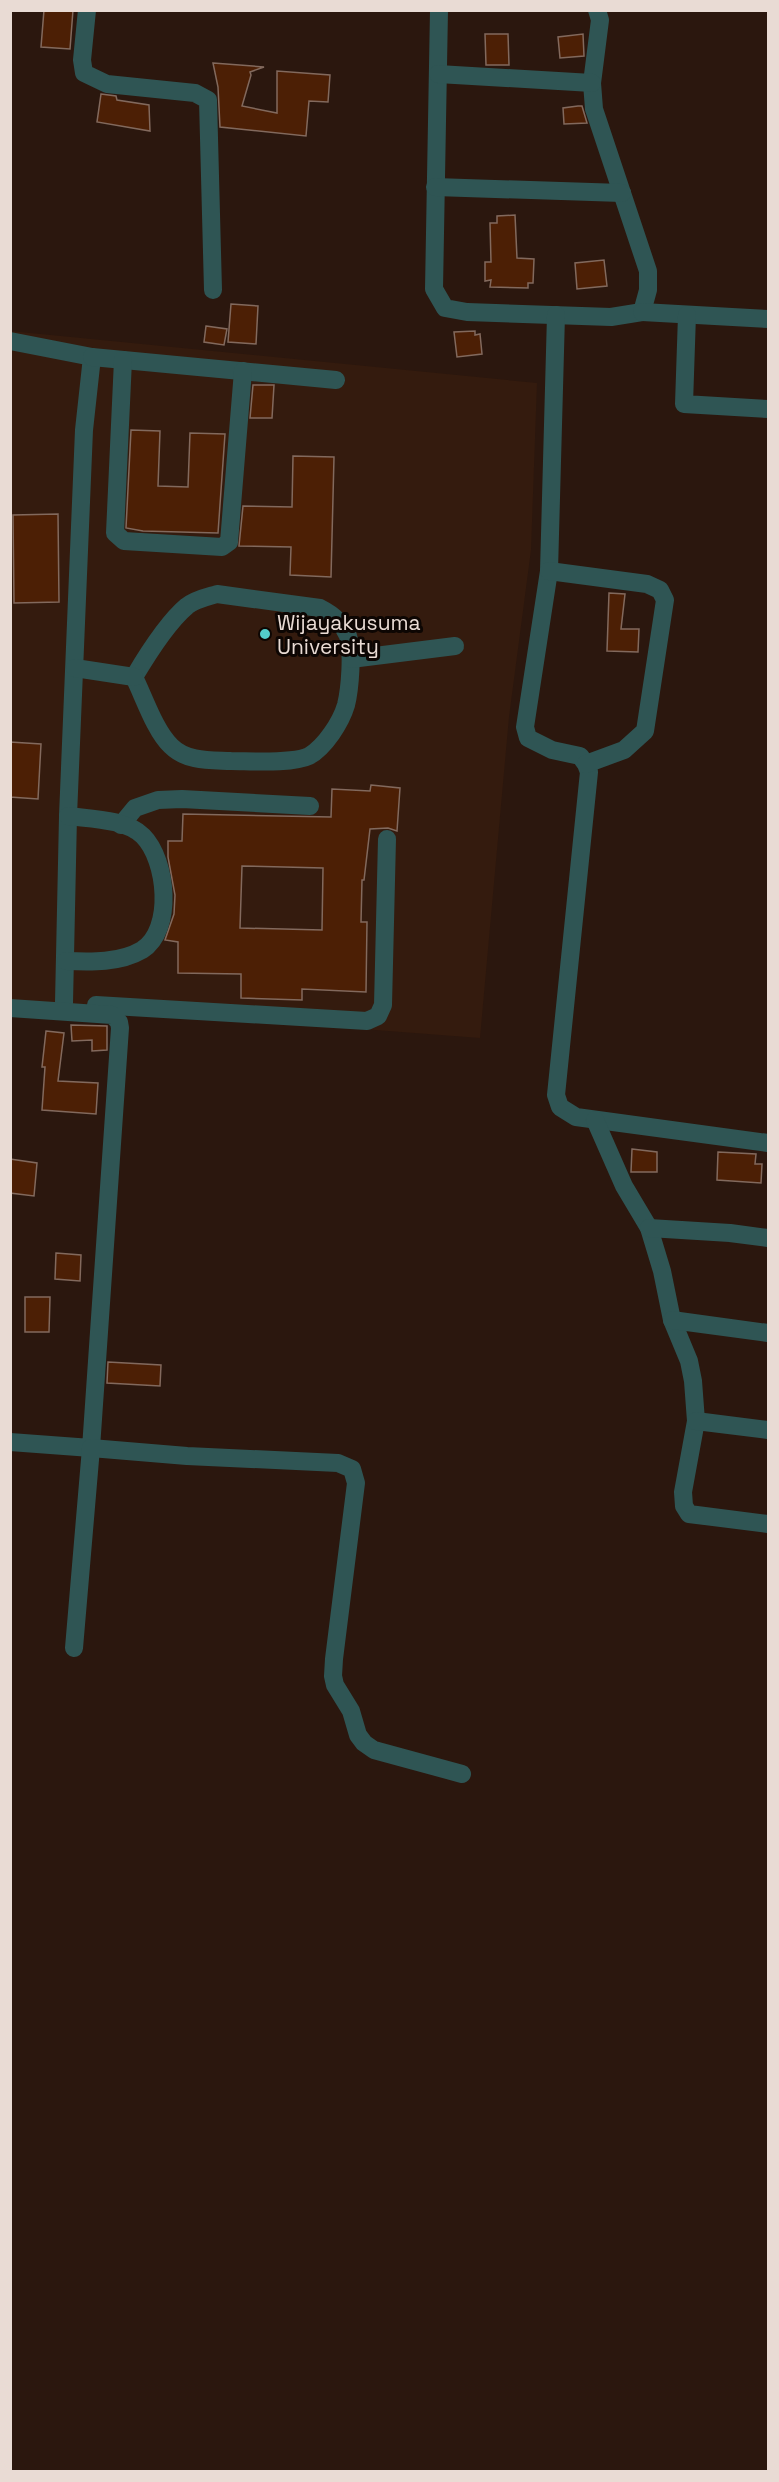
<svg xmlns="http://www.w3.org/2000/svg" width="779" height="2482" font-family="'Space Grotesk',sans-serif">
<rect width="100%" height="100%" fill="#2b170e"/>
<polygon fill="#341b0e" points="10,331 537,383 531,550 509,717 480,1038 11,1002"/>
<g fill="#4c1f05" stroke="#82695d" stroke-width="1.5" fill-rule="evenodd">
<polygon points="44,10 73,10 70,49 41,47"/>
<polygon points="485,34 508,34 509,65 486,65"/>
<polygon points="583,34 584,56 560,58 558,37"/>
<polygon points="213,63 264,67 250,72 251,75 242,106 277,113 277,71 330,75 328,102 309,101 306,136 220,127 218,87"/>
<polygon points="101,94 116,96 117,100 149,105 150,131 97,122"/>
<polygon points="578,106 582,106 587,123 564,124 563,108"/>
<polygon points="515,215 517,258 534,259 533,283 528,283 528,288 490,287 491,280 485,281 485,262 491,262 490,223 497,223 497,216"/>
<polygon points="604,260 607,286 577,289 575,263"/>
<polygon points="231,304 258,306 256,344 228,342"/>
<polygon points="206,326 227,329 224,345 204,342"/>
<polygon points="475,331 475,335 480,334 482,354 457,357 454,332"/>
<polygon points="253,385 274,385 272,418 250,418"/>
<polygon points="131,430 160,431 158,486 188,487 190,433 225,434 218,533 143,531 126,528"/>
<polygon points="293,456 334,457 331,577 290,575 291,547 239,546 243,506 292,507"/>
<polygon points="58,514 59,602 14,603 13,515"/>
<polygon points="609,593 625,594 621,629 639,629 638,652 607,651"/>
<polygon points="10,742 41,744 38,799 10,797"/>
<path d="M371,785L400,788L397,831L388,828L370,829L364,880H362L361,922H367L366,992L302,989V1000L241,998V974L178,973V942L165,940L174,914L175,895L168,857V841H182L183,814L331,817L332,789L370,791ZM242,866L323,868L322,930L240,928Z"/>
<polygon points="71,1025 107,1026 107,1050 92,1051 92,1040 72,1041"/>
<polygon points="46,1031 64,1033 58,1081 98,1083 96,1114 42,1110 45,1067 42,1067"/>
<polygon points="632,1149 657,1152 657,1172 631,1172"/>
<polygon points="718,1152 756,1154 755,1164 762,1164 761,1183 717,1180"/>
<polygon points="10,1159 37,1163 34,1196 10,1193"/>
<polygon points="56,1253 81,1255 80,1281 55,1279"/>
<polygon points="25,1297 50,1297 49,1332 25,1332"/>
<polygon points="108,1362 161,1365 160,1386 107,1383"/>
</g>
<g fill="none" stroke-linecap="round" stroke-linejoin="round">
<g stroke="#2f5554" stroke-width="18">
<polyline points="87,10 82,60 84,73 107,84 195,93 208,100 213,290"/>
<polyline points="439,10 434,289 445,308 467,312 611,317 642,312 648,290 648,271 594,109 592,83 600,20 597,10"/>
<polyline points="438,74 592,83"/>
<polyline points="435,187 622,193"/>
<polyline points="642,312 768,319"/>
<polyline points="556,315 549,571 525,727 528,738 552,750 580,756 586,764 589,772 556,1095 560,1107 576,1117 768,1143"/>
<polyline points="687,315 684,404 768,409"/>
<polyline points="10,341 92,357 84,430 68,816 64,1003"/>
<polyline points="92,357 336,380"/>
<polyline points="123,360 115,533 124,541 222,547 229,542 243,371"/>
<polyline points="549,571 647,584 660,590 665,600 645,731 624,750 586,764"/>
<path d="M217,594L320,608C332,614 343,623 348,636C353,652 350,689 346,705C341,722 325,747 309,756C293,764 250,761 231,761C211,760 187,762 171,746C155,731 144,697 134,677C147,655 168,622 187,606C196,599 207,597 217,594Z"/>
<polyline points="351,659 455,646"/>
<polyline points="75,668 134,677"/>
<polyline points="121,825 135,808 158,800 182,799 310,806"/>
<path d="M66,961C91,962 120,963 142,950C174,930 167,860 143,836C126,819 91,819 68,816"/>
<polyline points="96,1005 367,1021 378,1016 383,1005 387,839"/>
<polyline points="10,1008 112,1015 119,1022 120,1028 91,1448 10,1442"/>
<polyline points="595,1120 624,1186 649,1228 662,1271 672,1320 689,1361 693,1381 696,1421 683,1492 684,1506 689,1514 768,1524"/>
<polyline points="649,1228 730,1233 768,1238"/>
<polyline points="672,1320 768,1333"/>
<polyline points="696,1421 768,1430"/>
<polyline points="74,1648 91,1448 187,1456 338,1463 352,1469 356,1483 334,1659 333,1676 335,1685 351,1711 358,1735 364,1743 374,1750 462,1774"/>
</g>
</g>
<circle fill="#53cdca" stroke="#0d0603" stroke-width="2" cx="265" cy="634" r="6"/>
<g text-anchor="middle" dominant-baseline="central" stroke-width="6" stroke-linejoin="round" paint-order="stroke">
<g font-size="21" fill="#e9dbd4" stroke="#0d0603" text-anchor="start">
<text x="277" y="622">Wijayakusuma<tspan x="277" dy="24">University</tspan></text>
</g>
</g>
<rect width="779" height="2482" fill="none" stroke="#e9dbd4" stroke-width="24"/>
</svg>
